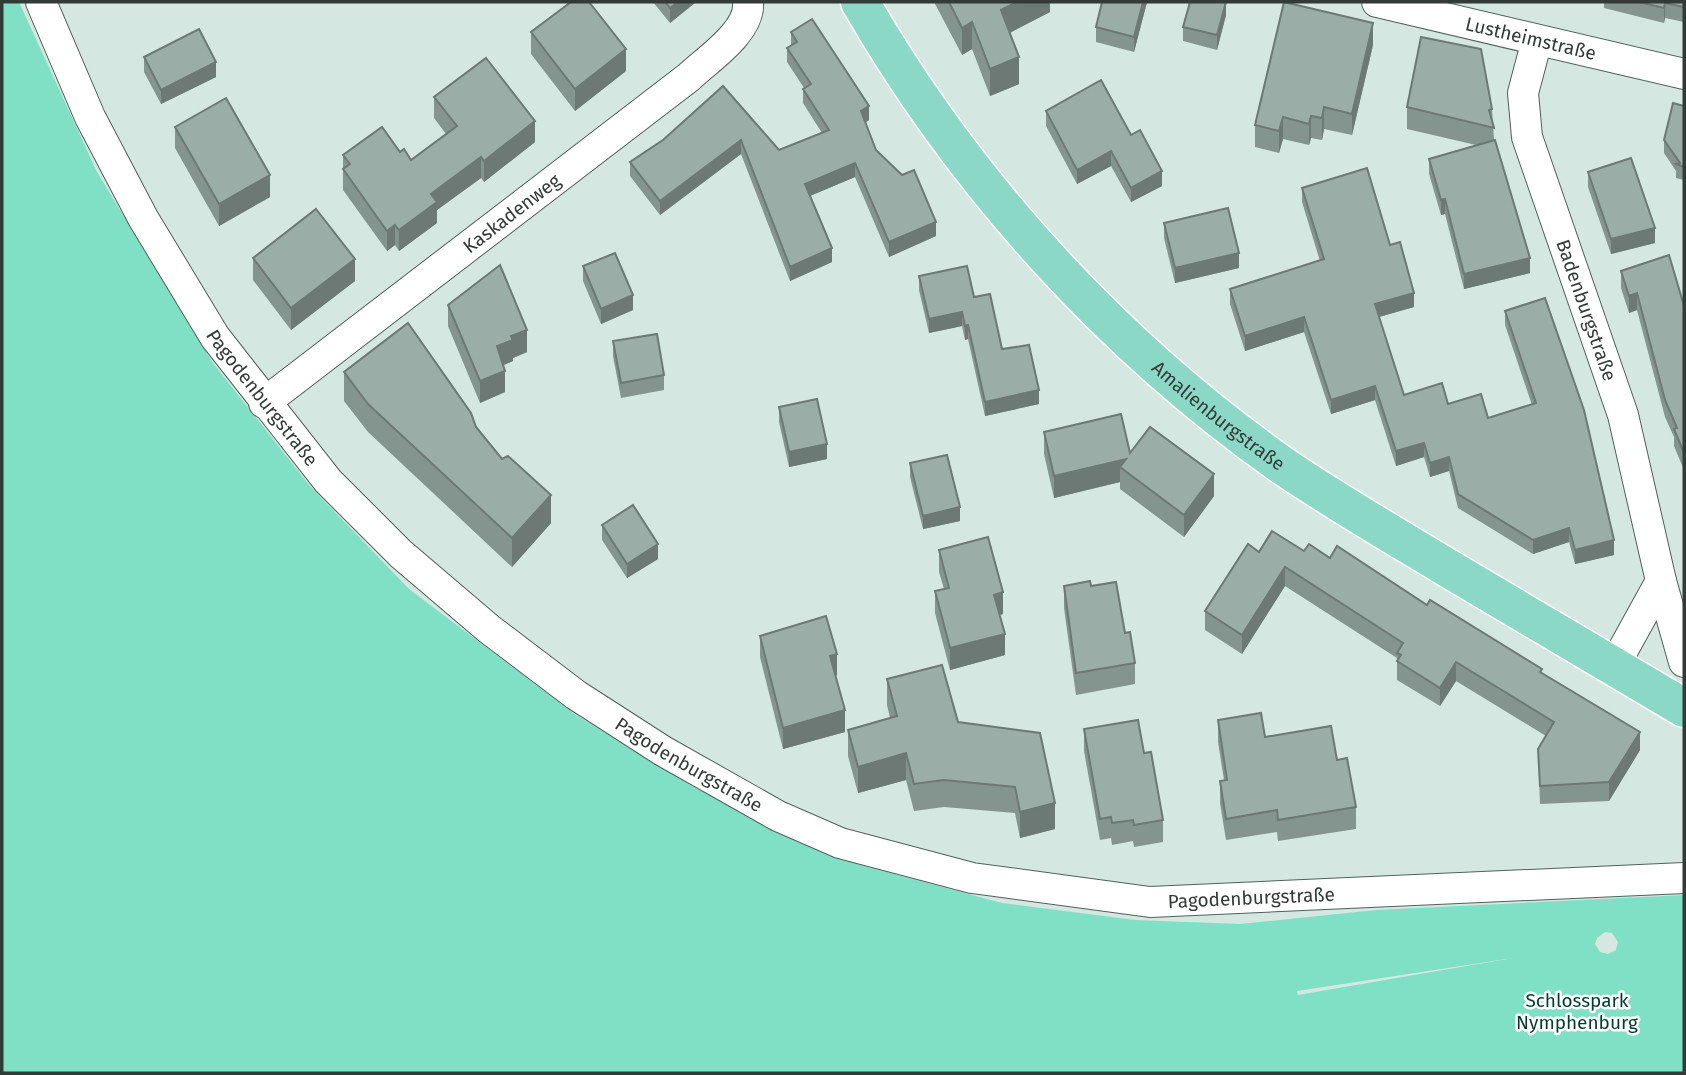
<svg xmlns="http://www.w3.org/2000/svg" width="1686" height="1075" font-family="'Fira Sans',sans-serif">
<rect width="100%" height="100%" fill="#d4e7e1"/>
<path fill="#80e0c5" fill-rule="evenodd" d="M2,2H19L97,172L213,363L309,485L409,589L576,715L695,788L808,843L864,866L1002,903L1135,920L1240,924L1376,910L1684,895V1073H2ZM1605,932L1612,933L1618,942L1616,950L1608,954L1600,952L1595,944L1597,938ZM1513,958L1298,995L1297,992V991Z"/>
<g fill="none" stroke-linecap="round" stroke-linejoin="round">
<g stroke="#50615c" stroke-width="32">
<g id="minor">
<path id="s1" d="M41,2L90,117L143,218L215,337L328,481L401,554L489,629L576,695L663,751L778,816L840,843L972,878L1150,902L1684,878"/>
<path id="s2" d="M1377,2L1684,74"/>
<path id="s3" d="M1537,40L1523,93L1527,137L1623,415L1661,581L1684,662"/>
<path id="s4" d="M264,403L689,77C708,59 751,31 748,2"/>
<polyline points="1614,666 1661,581"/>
</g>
</g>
<g stroke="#fff" stroke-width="41">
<g id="primary">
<path id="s5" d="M860,2C965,184 1113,347 1286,468C1338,503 1393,535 1446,567C1526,614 1605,661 1684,708"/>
</g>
</g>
<use href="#minor" stroke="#fff" stroke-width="30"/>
<use href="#primary" stroke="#8cd8c6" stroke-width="38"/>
</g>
<g fill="#849590">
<polygon points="653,2 696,2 670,23"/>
<polygon points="934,2 1050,2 1050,12 1010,33 1019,84 990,96 972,49 962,55"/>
<polygon points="1102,2 1147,2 1134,52 1096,42 1096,27"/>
<polygon points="1604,2 1684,2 1684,22 1665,18 1664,23 1604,8"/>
<polygon points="1226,15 1217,50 1183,41 1183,27"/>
<polygon points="531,32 626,71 575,111 531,54"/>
<polygon points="791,32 869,120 865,123 876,150 936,236 889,257 855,177 810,196 832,262 790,281 741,154 660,215 630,176 630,162 663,140 723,86 779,150 822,133 803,103 803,89 804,88 787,62 787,48 791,46"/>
<polygon points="1373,45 1352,135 1324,129 1322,140 1311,138 1309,145 1283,139 1279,153 1255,147 1255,125"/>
<polygon points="144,57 216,77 161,104 144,72"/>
<polygon points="434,97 535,142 484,182 481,178 437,210 437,223 399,251 395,245 387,251 343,190 343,155 400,152 411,160 446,134 434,118"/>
<polygon points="1684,106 1684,180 1676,178 1676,171 1664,153 1664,140"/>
<polygon points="1407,107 1492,109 1494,140 1530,273 1464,289 1445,214 1441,215 1429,174 1429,159 1476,145 1407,129"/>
<polygon points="1046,111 1131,135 1162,186 1131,202 1111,166 1077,184 1046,126"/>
<polygon points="175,127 270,197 219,226 175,148"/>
<polygon points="1588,172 1655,243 1611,254 1588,187"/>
<polygon points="1302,188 1390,245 1414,307 1379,317 1404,395 1448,404 1488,418 1532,405 1505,325 1505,311 1614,555 1575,564 1569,542 1533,554 1458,508 1449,471 1430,477 1424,457 1396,466 1375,400 1331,414 1304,332 1245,351 1230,304 1230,289 1320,261 1302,202"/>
<polygon points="1164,223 1239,268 1175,283 1164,238"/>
<polygon points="253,258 355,281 291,330 253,280"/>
<polygon points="583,266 633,310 601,324 583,281"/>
<polygon points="1621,271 1684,306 1684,470 1674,446 1674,437 1665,417 1637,310 1629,313 1621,288"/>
<polygon points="919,276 974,297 1002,349 1039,404 985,416 968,339 965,340 962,326 929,333 919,290"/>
<polygon points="448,305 527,352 513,358 513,361 503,365 505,392 480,403 448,326"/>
<polygon points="613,341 664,375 664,390 621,398 613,356"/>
<polygon points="344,372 476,427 551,523 512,567 368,432 344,401"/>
<polygon points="779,407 827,459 789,467 779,422"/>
<polygon points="1044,432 1130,453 1214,496 1184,537 1120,489 1120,482 1054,498 1044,454"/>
<polygon points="910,463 960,521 923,529 910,477"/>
<polygon points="602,525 658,559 627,578 602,540"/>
<polygon points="939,550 1003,614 1000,615 1005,655 950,670 935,613 935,591 944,589 939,572"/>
<polygon points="1304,551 1330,558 1427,605 1542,673 1640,750 1609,801 1540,804 1538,749 1546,736 1456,681 1440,706 1397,680 1397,658 1285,586 1242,654 1205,630 1205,611 1259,552"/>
<polygon points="1064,586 1091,586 1125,633 1135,663 1135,684 1076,695 1064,608"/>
<polygon points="760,636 837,675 836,676 845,732 783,749 760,657"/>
<polygon points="887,679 958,722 1055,829 1020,838 1015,813 944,807 914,811 906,780 858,793 848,756 848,730 890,718 887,705"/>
<polygon points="1218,720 1337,760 1356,807 1356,829 1278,841 1277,832 1226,840 1220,803 1220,781 1224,780 1218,742"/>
<polygon points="1084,729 1144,753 1163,820 1163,842 1134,847 1133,841 1112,845 1111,838 1100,840 1084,751"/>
</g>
<g fill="#6c7975">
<polygon points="678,2 696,2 670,23 670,8"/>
<polygon points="1017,2 1050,2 1050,12 1001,37 1001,10"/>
<polygon points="1143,2 1147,2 1134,52 1134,37"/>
<polygon points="1226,2 1226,15 1217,50 1217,35"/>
<polygon points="1665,3 1665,18 1664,23 1664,8"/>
<polygon points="972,22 972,49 962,55 962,28"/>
<polygon points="1373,23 1373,45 1352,135 1352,114"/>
<polygon points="626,49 626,71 575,111 575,89"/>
<polygon points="1019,57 1019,84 990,96 990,69"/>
<polygon points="216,62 216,77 161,104 161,90"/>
<polygon points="869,106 869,120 861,125 861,111"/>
<polygon points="1324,107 1324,129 1322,140 1322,118"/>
<polygon points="1311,116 1311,138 1309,145 1309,124"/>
<polygon points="1283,117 1283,139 1279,153 1279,131"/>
<polygon points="535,121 535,142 484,182 484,161"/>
<polygon points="741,140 741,154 660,215 660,201"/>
<polygon points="1111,151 1111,166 1077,184 1077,170"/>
<polygon points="481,157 481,178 437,210 437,223 399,251 399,230 431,194"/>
<polygon points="855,163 855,177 805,198 805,184"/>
<polygon points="1162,171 1162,186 1131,202 1131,188"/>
<polygon points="270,175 270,197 219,226 219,204"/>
<polygon points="1445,199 1445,214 1441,215 1441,200"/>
<polygon points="936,222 936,236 889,257 889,242"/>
<polygon points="395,225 395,245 387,251 387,231"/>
<polygon points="1655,228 1655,243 1611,254 1611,239"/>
<polygon points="832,248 832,262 790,281 790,267"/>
<polygon points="1239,253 1239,268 1175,283 1175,268"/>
<polygon points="1530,258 1530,273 1464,289 1464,274"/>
<polygon points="355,259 355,281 291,330 291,308"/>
<polygon points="1414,293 1414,307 1375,318 1375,304"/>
<polygon points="1637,293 1637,310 1629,313 1629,296"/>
<polygon points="633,295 633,310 601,324 601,309"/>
<polygon points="962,312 962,326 929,333 929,319"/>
<polygon points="1304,317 1304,332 1245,351 1245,336"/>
<polygon points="968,325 968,339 965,340 965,326"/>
<polygon points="527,330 527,352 513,358 513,361 497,368 497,346 511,336"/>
<polygon points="505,371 505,392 480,403 480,381"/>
<polygon points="1375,386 1375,400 1331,414 1331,400"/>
<polygon points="1039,390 1039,404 985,416 985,402"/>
<polygon points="1424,443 1424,457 1396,466 1396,451"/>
<polygon points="827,444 827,459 789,467 789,452"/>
<polygon points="1449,457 1449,471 1430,477 1430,463"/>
<polygon points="1126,459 1120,467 1120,482 1054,498 1054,476"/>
<polygon points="1214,474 1214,496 1184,537 1184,515"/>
<polygon points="551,495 551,523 512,567 512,538"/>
<polygon points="960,507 960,521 923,529 923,516"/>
<polygon points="1569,528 1569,542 1533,554 1533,540"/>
<polygon points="1614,540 1614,555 1575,564 1575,550"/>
<polygon points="658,544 658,559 627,578 627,564"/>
<polygon points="1285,567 1285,586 1242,654 1242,635"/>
<polygon points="1003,592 1003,614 994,616 994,595"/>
<polygon points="1005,634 1005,655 950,670 950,648"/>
<polygon points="837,654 837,675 830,677 830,656"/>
<polygon points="1456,662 1456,681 1440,706 1440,688"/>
<polygon points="845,710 845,732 783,749 783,728"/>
<polygon points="1640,732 1640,750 1609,801 1609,782"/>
<polygon points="906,753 906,780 858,793 858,767"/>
<polygon points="1055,803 1055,829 1020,838 1020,812"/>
</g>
<g fill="#9aada7" stroke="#6c7975" stroke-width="2">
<polygon points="571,2 589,2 626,49 575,89 531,32"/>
<polygon points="665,2 678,2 670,8"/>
<polygon points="949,2 1017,2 1001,10 1019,57 990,69 972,22 962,28"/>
<polygon points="1102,2 1143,2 1134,37 1096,27"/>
<polygon points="1190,2 1226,2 1217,35 1183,27"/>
<polygon points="1284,2 1373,23 1352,114 1324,107 1322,118 1311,116 1309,124 1283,117 1279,131 1255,125"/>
<polygon points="1639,2 1684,2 1684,7 1665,3 1664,8"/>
<polygon points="812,19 869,106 861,111 876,150 902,175 914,170 936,222 889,242 855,163 805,184 832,248 790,267 741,140 660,201 630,162 663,140 723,86 779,150 829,130 803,89 811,84 787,48 797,42 791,32"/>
<polygon points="199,29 216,62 161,90 144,57"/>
<polygon points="1421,37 1481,49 1492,109 1489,110 1494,128 1407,107"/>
<polygon points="486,58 535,121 484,161 481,157 431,194 437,202 399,230 395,225 387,231 343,169 350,164 343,155 382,127 400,152 404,149 411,160 457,126 434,97"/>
<polygon points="1101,80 1131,135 1140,130 1162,171 1131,188 1111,151 1077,170 1046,111"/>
<polygon points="226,98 270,175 219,204 175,127"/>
<polygon points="1673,103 1684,106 1684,167 1676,164 1680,163 1664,140"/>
<polygon points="1495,140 1530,258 1464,274 1445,199 1441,200 1429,159"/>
<polygon points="1631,158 1655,228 1611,239 1588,172"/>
<polygon points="1367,168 1390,245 1400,242 1414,293 1375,304 1404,395 1442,383 1448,404 1481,394 1488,418 1536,403 1505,311 1545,298 1584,410 1614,540 1575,550 1569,528 1533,540 1458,494 1449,457 1430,463 1424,443 1396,451 1375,386 1331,400 1304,317 1245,336 1230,289 1324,259 1302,188"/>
<polygon points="1228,208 1239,253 1175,268 1164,223"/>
<polygon points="316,209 355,259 291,308 253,258"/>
<polygon points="615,253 633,295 601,309 583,266"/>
<polygon points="1669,255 1684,306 1684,453 1674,429 1677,428 1665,400 1637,293 1629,296 1621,271"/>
<polygon points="500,265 527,330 511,336 513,340 497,346 505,371 480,381 448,305"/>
<polygon points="967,266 974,297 990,294 1002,349 1029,345 1039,390 985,402 968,325 965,326 962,312 929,319 919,276"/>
<polygon points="408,323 471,413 476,427 502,459 508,456 551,495 512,538 368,404 344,372"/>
<polygon points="657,334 664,375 621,383 613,341"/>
<polygon points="817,399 827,444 789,452 779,407"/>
<polygon points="1121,414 1130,453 1150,427 1214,474 1184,515 1120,467 1126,459 1054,476 1044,432"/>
<polygon points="947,455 960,507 923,516 910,463"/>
<polygon points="633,505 658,544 627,564 602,525"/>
<polygon points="1272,531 1304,551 1309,544 1330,558 1337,546 1427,605 1430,600 1542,669 1540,672 1640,732 1609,782 1540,786 1538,749 1554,722 1456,662 1440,688 1397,661 1401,655 1397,653 1403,643 1285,567 1242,635 1205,611 1248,544 1259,552"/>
<polygon points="988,537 1003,592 994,595 1005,634 950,648 935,591 949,588 939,550"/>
<polygon points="1090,581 1091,586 1116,582 1125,633 1130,632 1135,663 1076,673 1064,586"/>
<polygon points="826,616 837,654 830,656 845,710 783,728 760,636"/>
<polygon points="942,665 958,722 1040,733 1055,803 1020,812 1015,787 944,780 914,784 906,753 858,767 848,730 897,716 887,679"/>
<polygon points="1261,713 1265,737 1331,726 1337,760 1347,758 1356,807 1278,820 1277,810 1226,819 1220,781 1227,780 1218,720"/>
<polygon points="1138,720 1144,753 1151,752 1163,820 1134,825 1133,820 1112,823 1111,817 1100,819 1084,729"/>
</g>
<g text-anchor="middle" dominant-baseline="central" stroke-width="5" stroke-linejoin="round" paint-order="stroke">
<g font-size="19" fill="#333a38" stroke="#fff">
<text stroke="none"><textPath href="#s2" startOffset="158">Lustheimstraße</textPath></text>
<text stroke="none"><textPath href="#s4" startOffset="312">Kaskadenweg</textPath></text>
<text stroke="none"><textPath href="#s3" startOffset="282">Badenburgstraße</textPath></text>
<text stroke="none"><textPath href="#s1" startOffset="455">Pagodenburgstraße</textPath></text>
<text stroke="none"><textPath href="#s5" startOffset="551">Amalienburgstraße</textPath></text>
<text stroke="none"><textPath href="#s1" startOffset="1022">Pagodenburgstraße</textPath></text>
<text stroke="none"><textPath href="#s1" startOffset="1610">Pagodenburgstraße</textPath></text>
</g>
<g font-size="19" fill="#003d30" stroke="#fff">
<text x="1577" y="1000">Schlosspark<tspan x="1577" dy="22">Nymphenburg</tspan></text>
</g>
</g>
<rect width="1686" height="1075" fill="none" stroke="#333a38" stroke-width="7"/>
</svg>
